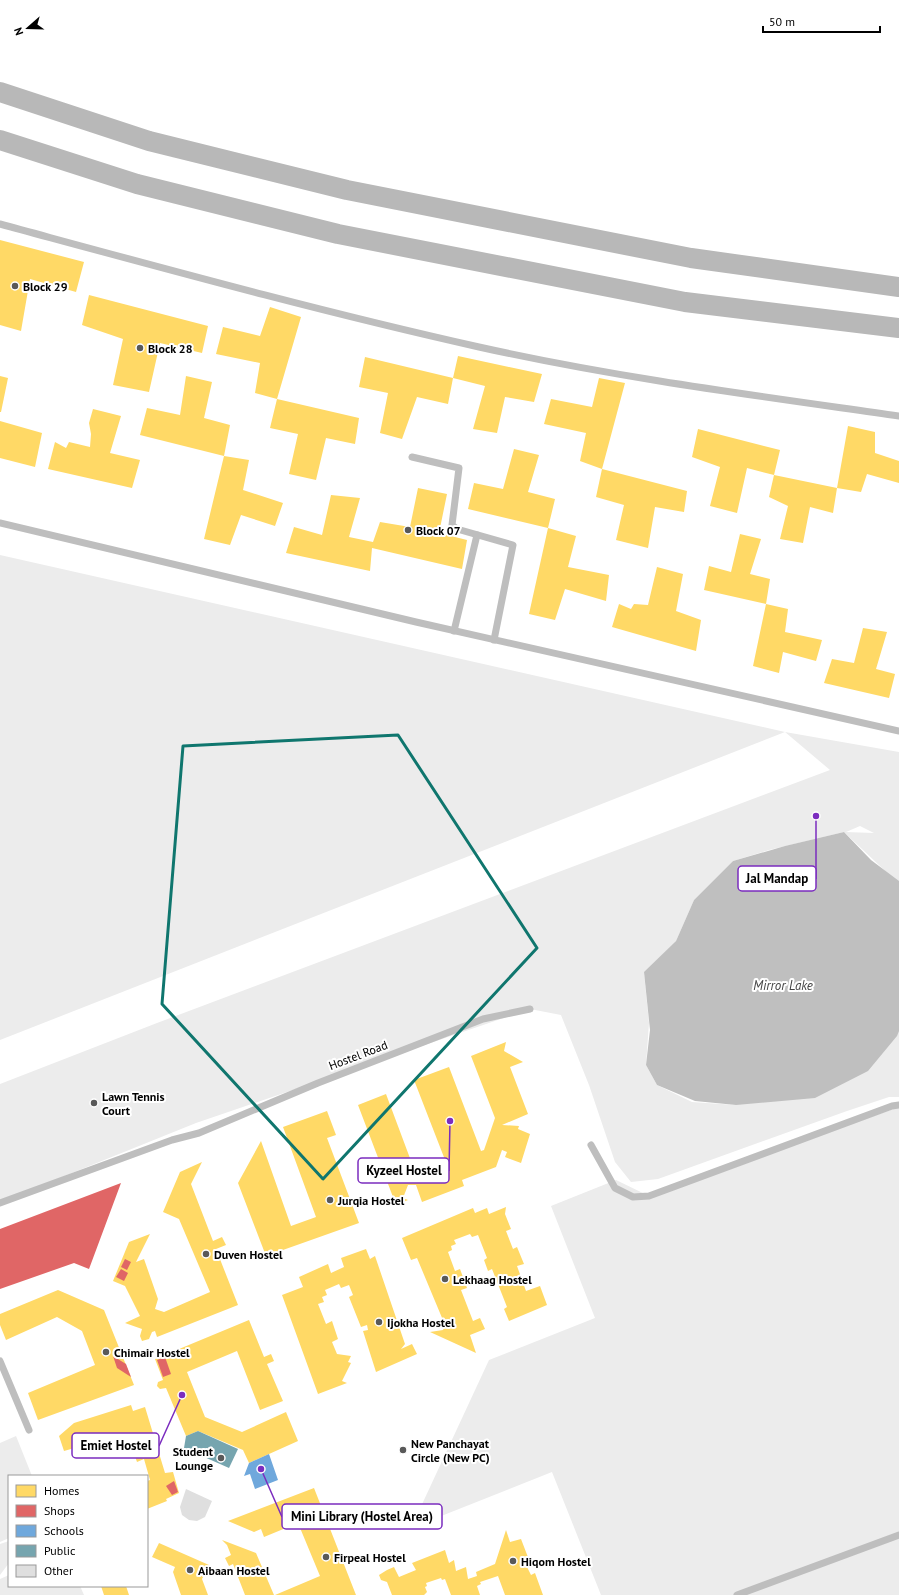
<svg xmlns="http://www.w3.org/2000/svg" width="899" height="1595" font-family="'PT Sans',sans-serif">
<rect width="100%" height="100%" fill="#fff"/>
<g fill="#ececec" fill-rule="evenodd">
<path d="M0,555L785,732L899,752V884L844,832L769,850L733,861L694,900L676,941L644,973L649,1023L646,1065L657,1085L692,1102L736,1105L899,1028V1097H889L847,1111L658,1179L631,1182L615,1162L589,1085L561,1015L530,1009L196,1123L0,1202V1084L157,1023L830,770L785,732L0,1040ZM860,826L874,833L845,832H846Z"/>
<polygon points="899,1107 899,1595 601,1595 552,1472 411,1528 489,1360 595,1318 551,1206 616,1180 649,1196"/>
<polygon points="16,1436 32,1476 9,1476 9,1538 0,1542 0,1443"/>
<polygon points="9,1541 9,1563 0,1575 0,1544"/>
<polygon points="9,1575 9,1586 80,1586 84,1595 0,1595 0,1579"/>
</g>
<polygon fill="#bfbfbf" points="844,832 871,860 899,881 899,1031 897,1036 868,1071 815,1098 736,1105 695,1101 657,1085 646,1065 650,1030 644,972 676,941 694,900 733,861 785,846"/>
<g fill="#ffd966">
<polygon points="0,240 84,262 76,292 30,279 21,331 0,325"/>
<polygon points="89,295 208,326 202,353 160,343 149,392 113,385 123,339 82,325"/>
<polygon points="270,307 301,317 277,399 359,418 355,444 326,438 316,480 289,474 298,434 270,428 277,399 255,393 260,363 216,354 223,327 260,336"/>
<polygon points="458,356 542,374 534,402 505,397 497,433 473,429 485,386 453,378 448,404 417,397 402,439 380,433 388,393 359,387 365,357 453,378"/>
<polygon points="0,376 8,378 1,412 0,412"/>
<polygon points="186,376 212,382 204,418 230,425 224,456 140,435 147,408 180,415"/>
<polygon points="599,378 625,383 602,469 687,491 684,512 655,507 648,548 616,540 624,505 596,497 602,469 580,461 586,433 544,424 551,399 592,407"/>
<polygon points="93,409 121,416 110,453 140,460 132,488 48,469 55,442 66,448 69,442 90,447 91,434 89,423"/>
<polygon points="0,421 42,433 35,467 0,458"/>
<polygon points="848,426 875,432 875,453 899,461 899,483 867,474 861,492 837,488"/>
<polygon points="698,429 780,450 774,475 747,468 737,513 710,506 720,467 692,457"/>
<polygon points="514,449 539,455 528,492 555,499 548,528 468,509 474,483 503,489"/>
<polygon points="224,456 249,460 243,490 283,503 275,526 241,515 230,545 204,539"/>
<polygon points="774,475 837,488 833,513 810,507 803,543 780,539 788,506 769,497"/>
<polygon points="418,488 447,494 439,533 467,540 462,569 372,548 370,571 286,553 294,527 322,535 331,495 360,498 349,537 373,542 380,522 410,527"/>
<polygon points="548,528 576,536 568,567 609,575 606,601 565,589 555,620 529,614"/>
<polygon points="740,534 761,539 750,574 770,579 766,604 704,590 709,566 731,572"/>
<polygon points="657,567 683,574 676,611 701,620 696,651 612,627 619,604 631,609 634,604 648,605"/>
<polygon points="766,604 788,609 785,632 822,640 816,661 783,652 779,673 753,666"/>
<polygon points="863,628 887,632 876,669 895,674 889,698 824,683 832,659 854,663"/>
<polygon points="506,1042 504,1051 523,1062 510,1067 528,1114 502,1125 519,1126 518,1129 530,1134 521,1163 505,1157 507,1152 502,1150 496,1167 462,1180 464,1186 422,1202 416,1185 408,1185 403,1198 408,1200 394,1206 393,1197 358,1105 386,1094 417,1177 447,1165 414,1080 449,1067 481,1151 484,1150 495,1118 471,1056"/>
<polygon points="327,1111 336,1135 327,1138 359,1223 266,1256 238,1183 261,1141 291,1226 316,1217 283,1127"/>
<polygon points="202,1162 191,1184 213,1241 222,1237 226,1245 216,1249 238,1305 157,1337 155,1331 152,1332 149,1339 142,1341 140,1336 142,1329 125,1323 140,1316 125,1286 113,1281 129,1242 150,1234 136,1262 144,1259 158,1299 155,1309 164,1312 210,1292 179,1219 163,1212 180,1172"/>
<polygon points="506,1207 505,1214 511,1229 506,1231 513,1249 517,1247 524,1264 517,1266 526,1291 540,1286 547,1305 509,1321 504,1309 507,1307 492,1269 488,1271 484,1260 487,1258 478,1235 472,1237 470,1234 454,1240 456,1244 451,1246 452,1250 448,1252 455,1271 460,1269 467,1288 461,1290 473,1321 480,1318 485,1329 470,1335 476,1353 430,1332 443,1330 445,1325 417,1258 411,1260 402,1238 473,1208 475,1213 487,1208 489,1214"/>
<polygon points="366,1249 370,1259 375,1256 405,1344 401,1349 412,1344 417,1354 376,1372 363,1331 368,1330 367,1325 361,1327 349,1297 353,1295 349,1285 341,1288 339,1284 325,1290 327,1295 322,1297 324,1302 318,1304 326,1324 332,1321 338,1339 332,1342 337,1354 351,1356 348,1362 351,1363 342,1381 347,1383 318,1394 282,1295 303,1287 299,1277 328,1264 331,1273 344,1267 341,1258"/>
<polygon points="58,1290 104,1310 134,1385 38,1420 28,1393 95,1365 82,1331 57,1317 6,1340 0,1325 0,1314"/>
<polygon points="249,1320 264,1357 271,1354 274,1361 267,1364 283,1401 260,1410 237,1351 187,1372 205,1417 242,1432 286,1412 298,1441 249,1463 243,1450 198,1431 186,1436 166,1388 160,1389 157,1386 158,1382 163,1380 155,1359"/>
<polygon points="131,1405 133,1411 145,1407 165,1473 173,1472 179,1493 166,1499 167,1501 147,1509 147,1481 150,1480 144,1459 137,1462 127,1433 64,1451 59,1436 74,1423"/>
<polygon points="314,1488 356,1595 275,1595 320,1576 298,1523 264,1537 261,1529 254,1532 228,1521"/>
<polygon points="506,1530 510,1542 521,1539 531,1565 527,1567 531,1575 535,1573 543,1595 505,1595 498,1576 480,1582 481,1584 477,1586 480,1595 451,1595 445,1579 442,1580 441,1578 426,1583 427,1586 425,1587 427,1592 424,1595 392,1595 387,1582 381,1580 379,1575 387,1570 394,1567 399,1577 416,1570 412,1563 445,1550 449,1563 454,1560 456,1571 466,1567 468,1579 477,1576 476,1572 495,1564"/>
<polygon points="222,1540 256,1553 274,1595 245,1595 233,1564 229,1566 225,1558 231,1555 227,1545"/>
<polygon points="159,1543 209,1565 202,1579 208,1595 181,1595 173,1572 175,1567 152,1557"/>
<polygon points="101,1586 126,1586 129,1595 104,1595"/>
</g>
<g fill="#e06666">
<polygon points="121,1183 89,1269 74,1263 0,1289 0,1229"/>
<polygon points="125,1259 131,1262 127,1270 121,1267"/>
<polygon points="121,1269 128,1273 124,1281 116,1277"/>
<polygon points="113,1356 126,1364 131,1377 117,1368"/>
<polygon points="165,1357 171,1374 163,1377 157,1360"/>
<polygon points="174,1481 178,1492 172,1495 166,1486"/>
</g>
<polygon fill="#6fa8dc" points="269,1454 278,1480 255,1489 250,1474 244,1476 249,1463"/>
<polygon fill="#76a5af" points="198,1431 238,1449 229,1468 184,1448 186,1436"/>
<polygon fill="#dfdfdf" points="186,1489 212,1501 205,1517 197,1521 189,1520 182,1515 180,1507"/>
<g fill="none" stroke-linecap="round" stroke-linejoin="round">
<g stroke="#bebebe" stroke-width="7">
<path d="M0,224C159,267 318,311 479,347C618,378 759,396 899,416"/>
<polyline points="412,457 459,468 452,525 457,529 513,545 494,640"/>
<polyline points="0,523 416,622 899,731"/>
<polyline points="454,631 477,535"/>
<polyline points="591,1145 615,1188 633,1197 649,1196 892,1106 899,1105"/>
<polyline points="0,1203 172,1140 199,1133 318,1083 483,1019 530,1009"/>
<polyline points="0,1361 29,1430"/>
<polyline points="737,1595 899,1535"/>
</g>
<g stroke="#b8b8b8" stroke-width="20">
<polyline points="0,92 149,141 347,190 691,258 899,287"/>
<polyline points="0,140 137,184 338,234 685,302 899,328"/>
</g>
</g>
<path fill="none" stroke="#0f766e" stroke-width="3" stroke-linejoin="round" d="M398,735L537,948L323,1179L162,1004L183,746Z"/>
<g fill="#595959" stroke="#fff" stroke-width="1.5">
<circle cx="15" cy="286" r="4"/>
<circle cx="140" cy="348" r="4"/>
<circle cx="408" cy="530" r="4"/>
<circle cx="94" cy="1103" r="4"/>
<circle cx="330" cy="1200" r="4"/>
<circle cx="206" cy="1254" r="4"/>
<circle cx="445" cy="1279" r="4"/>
<circle cx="379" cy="1322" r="4"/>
<circle cx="106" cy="1352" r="4"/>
<circle cx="403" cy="1450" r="4"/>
<circle cx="221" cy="1458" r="4"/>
<circle cx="326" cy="1557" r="4"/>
<circle cx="513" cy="1561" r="4"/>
<circle cx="190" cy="1570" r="4"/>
</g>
<g text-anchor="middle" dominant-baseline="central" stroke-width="4" stroke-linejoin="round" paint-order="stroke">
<g font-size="12" font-weight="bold" fill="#000" stroke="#fff" text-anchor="start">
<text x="23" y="286">Block 29</text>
<text x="148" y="348">Block 28</text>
<text x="416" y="530">Block 07</text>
<text x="102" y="1096">Lawn Tennis<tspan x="102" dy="14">Court</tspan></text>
<text x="338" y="1200">Jurqia Hostel</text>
<text x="214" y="1254">Duven Hostel</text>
<text x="453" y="1279">Lekhaag Hostel</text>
<text x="387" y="1322">Ijokha Hostel</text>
<text x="114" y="1352">Chimair Hostel</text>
<text x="411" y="1443">New Panchayat<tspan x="411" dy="14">Circle (New PC)</tspan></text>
<text x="213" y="1451" text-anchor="end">Student<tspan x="213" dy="14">Lounge</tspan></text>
<text x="334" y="1557">Firpeal Hostel</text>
<text x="521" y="1561">Hiqom Hostel</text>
<text x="198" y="1570">Aibaan Hostel</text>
</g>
<g font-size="12" fill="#000" stroke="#fff">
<text transform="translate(358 1055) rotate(-21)">Hostel Road</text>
</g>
<g font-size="13" font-style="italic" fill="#444" stroke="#fff">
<text x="783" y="985">Mirror Lake</text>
</g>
</g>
<path fill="none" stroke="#7b2cbf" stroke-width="1.5" d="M816 816L816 879M450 1121L449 1171M182 1395L159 1446M261 1469L282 1517"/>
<g fill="#7b2cbf" stroke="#fff" stroke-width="1.5">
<circle cx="816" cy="816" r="4"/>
<circle cx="450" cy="1121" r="4"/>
<circle cx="182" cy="1395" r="4"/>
<circle cx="261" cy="1469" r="4"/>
</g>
<g fill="#fff" stroke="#7b2cbf" stroke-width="1.5">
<rect x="738" y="866" width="78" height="25" rx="4"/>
<rect x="358" y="1158" width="91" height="25" rx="4"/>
<rect x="72" y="1433" width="87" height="25" rx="4"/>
<rect x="282" y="1504" width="160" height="25" rx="4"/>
</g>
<g font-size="13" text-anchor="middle" font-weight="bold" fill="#000">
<text x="777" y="883">Jal Mandap</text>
<text x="404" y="1175">Kyzeel Hostel</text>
<text x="116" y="1450">Emiet Hostel</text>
<text x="362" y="1521">Mini Library (Hostel Area)</text>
</g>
<rect x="8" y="1475" width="140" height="112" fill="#ffffff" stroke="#999999"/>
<rect x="16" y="1485" width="20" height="12" fill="#ffd966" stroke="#999999"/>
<text x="44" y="1495" font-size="12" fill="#000000">Homes</text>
<rect x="16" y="1505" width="20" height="12" fill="#e06666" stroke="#999999"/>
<text x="44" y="1515" font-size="12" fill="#000000">Shops</text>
<rect x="16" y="1525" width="20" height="12" fill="#6fa8dc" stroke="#999999"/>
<text x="44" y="1535" font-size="12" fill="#000000">Schools</text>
<rect x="16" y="1545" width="20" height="12" fill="#76a5af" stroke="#999999"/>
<text x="44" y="1555" font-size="12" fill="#000000">Public</text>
<rect x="16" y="1565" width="20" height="12" fill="#dfdfdf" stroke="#999999"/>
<text x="44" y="1575" font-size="12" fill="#000000">Other</text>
<g transform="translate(28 28) rotate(250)" stroke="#ffffff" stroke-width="3" paint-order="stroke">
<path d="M0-3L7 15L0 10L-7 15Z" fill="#000000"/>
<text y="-6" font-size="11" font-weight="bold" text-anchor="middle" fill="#000000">N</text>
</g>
<path d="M763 26v6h117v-6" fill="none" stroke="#000000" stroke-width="2"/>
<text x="769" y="26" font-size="12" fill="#000000" stroke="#ffffff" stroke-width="3" paint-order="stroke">50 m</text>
</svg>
